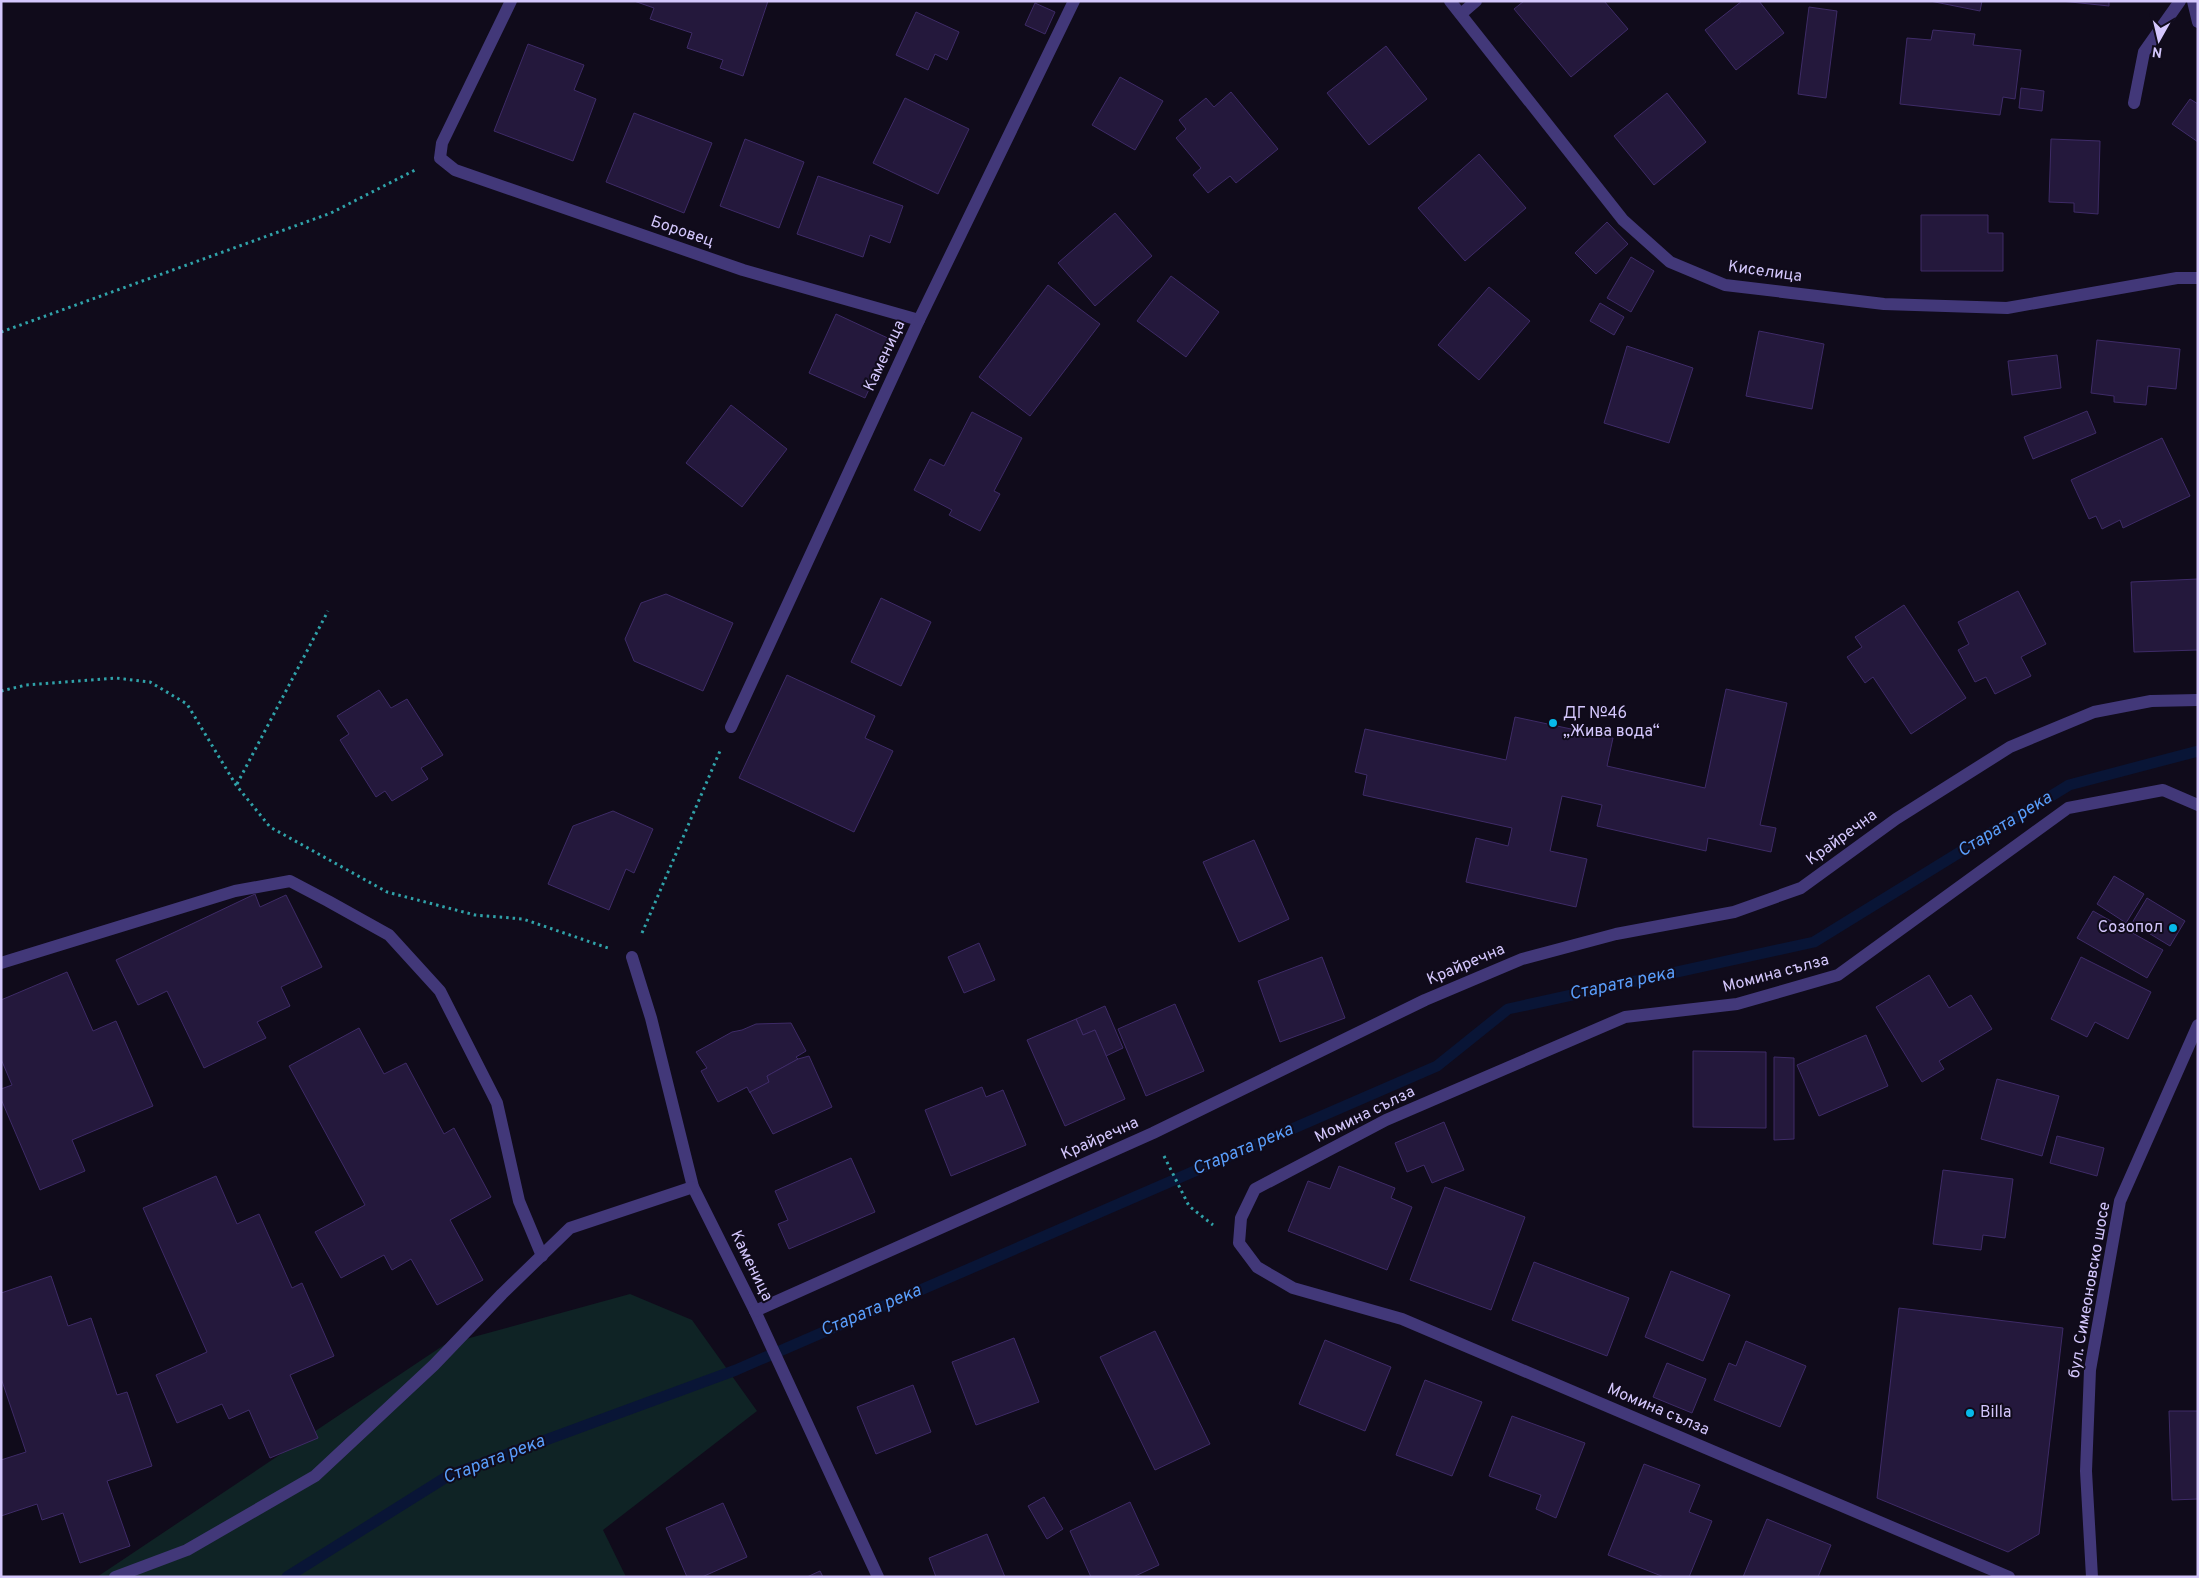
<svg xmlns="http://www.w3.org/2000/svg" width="2199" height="1578" font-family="Overpass,sans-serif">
<rect width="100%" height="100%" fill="#100b1b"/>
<polygon fill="#0f2325" points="630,1294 692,1320 757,1411 603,1530 626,1577 97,1577 444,1345"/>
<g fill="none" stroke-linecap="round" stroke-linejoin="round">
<polyline stroke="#091536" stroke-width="11" points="287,1577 448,1476 736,1370 1437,1066 1508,1009 1814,942 2069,785 2198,751"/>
</g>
<g fill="#24183c" stroke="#3e2b67">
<polygon points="634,1 768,1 743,76 720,68 723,60 687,48 692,33 650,19 654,8"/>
<polygon points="1524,1 1604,1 1628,29 1571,77 1514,9"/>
<polygon points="1742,1 1759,1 1784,33 1736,70 1705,30"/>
<polygon points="1930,1 1982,1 1980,11"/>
<polygon points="2061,1 2109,1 2109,6"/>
<polygon points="1035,3 1055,12 1045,34 1025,25"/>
<polygon points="1809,7 1837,11 1826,98 1798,94"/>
<polygon points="916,12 959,32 947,60 935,54 928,70 896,55"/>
<polygon points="1933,30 1975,34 1973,45 2021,50 2015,99 2003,97 2000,115 1900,104 1907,38 1931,40"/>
<polygon points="528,44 584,65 574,90 596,99 573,161 494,131"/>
<polygon points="1386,46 1427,99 1369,145 1327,93"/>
<polygon points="1120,77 1163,101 1135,150 1092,125"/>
<polygon points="2021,88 2044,91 2042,111 2019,108"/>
<polygon points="1231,92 1278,149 1236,183 1230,176 1208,193 1193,175 1201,168 1176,138 1186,129 1179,120 1206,98 1214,107"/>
<polygon points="1667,93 1706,142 1654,185 1614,136"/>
<polygon points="905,98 969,129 938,194 873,163"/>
<polygon points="2190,99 2198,104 2198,142 2172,124"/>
<polygon points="634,113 712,143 684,213 606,182"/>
<polygon points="745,139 804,162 779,228 720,206"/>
<polygon points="2051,139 2100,141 2098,214 2074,212 2074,203 2049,202"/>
<polygon points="1479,154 1526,208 1465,261 1418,208"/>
<polygon points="818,176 903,206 890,243 870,235 863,257 797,234"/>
<polygon points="1115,213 1152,256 1095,306 1058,263"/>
<polygon points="1921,215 1988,215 1988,233 2003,233 2003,271 1921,271"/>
<polygon points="1607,222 1628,244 1596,274 1575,253"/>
<polygon points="1631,257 1654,271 1631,312 1607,298"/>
<polygon points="1171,276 1219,312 1186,357 1137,321"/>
<polygon points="1048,285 1100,324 1030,416 979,377"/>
<polygon points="1489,287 1530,321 1479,380 1438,345"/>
<polygon points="1600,303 1624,317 1614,335 1590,321"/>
<polygon points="836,314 892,340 865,398 809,373"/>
<polygon points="1759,331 1824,344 1812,409 1746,396"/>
<polygon points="2097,340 2180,349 2176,389 2148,386 2146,405 2114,402 2114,396 2091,393"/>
<polygon points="1627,346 1693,368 1669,443 1604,423"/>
<polygon points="2057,355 2061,388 2012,395 2008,361"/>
<polygon points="731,405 787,449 742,507 686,463"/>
<polygon points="2087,411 2096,433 2033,459 2024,437"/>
<polygon points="972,412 1022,438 994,491 1000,494 980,531 949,515 952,510 914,490 930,459 944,466"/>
<polygon points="2162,438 2190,496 2123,528 2120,520 2102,529 2096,516 2089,519 2071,480"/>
<polygon points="2198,579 2198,650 2134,652 2131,582"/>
<polygon points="2018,591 2046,644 2021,657 2031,676 1995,694 1986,677 1975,682 1958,650 1969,644 1958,622"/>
<polygon points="666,594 733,623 703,691 634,661 625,639 641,603"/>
<polygon points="881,598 931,622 901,686 851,662"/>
<polygon points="1904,605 1966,698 1911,734 1873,677 1865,683 1847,657 1862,647 1855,637"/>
<polygon points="787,675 875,716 865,738 893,751 854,832 739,778"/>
<polygon points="1726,689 1787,703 1760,825 1776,828 1771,852 1708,838 1706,851 1597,826 1602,805 1562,796 1550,851 1587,859 1576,907 1466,882 1476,838 1508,846 1512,828 1363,795 1367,775 1355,772 1365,729 1506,760 1515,717 1613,738 1607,766 1705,788"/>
<polygon points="379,690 391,708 407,699 443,755 421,768 428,779 392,801 385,791 376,797 340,740 349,734 337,716"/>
<polygon points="613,811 653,829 634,873 626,869 609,910 548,884 573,826"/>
<polygon points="1254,840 1289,919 1239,942 1203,862"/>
<polygon points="2114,876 2144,894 2126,923 2097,904"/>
<polygon points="255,894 260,907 286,895 322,967 281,987 290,1006 257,1022 266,1038 204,1068 167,991 138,1005 116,960"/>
<polygon points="2147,898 2185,921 2170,946 2132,923"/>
<polygon points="2093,911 2163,950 2147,978 2077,938"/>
<polygon points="979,943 995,980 964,993 948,957"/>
<polygon points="1322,957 1345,1018 1280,1042 1258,981"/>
<polygon points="2081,957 2151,992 2128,1039 2095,1022 2087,1037 2051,1019"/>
<polygon points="67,972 93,1031 116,1021 153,1106 72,1140 85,1171 40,1190 1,1099 1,1089 12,1085 1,1059 1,1000"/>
<polygon points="1929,975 1949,1008 1971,995 1992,1029 1939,1061 1944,1069 1922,1082 1876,1007"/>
<polygon points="1175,1004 1204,1071 1146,1096 1118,1029"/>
<polygon points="1105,1006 1123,1048 1106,1056 1095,1030 1083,1035 1076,1019"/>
<polygon points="1076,1019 1083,1035 1095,1030 1125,1099 1065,1126 1027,1040"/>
<polygon points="791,1023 806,1051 796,1057 798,1059 767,1076 769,1082 750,1093 747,1087 718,1102 701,1071 707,1068 696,1052 732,1032 742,1030 756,1024"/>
<polygon points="359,1028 384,1074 406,1063 444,1134 454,1128 491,1197 450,1220 483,1280 437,1305 411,1259 392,1270 384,1255 341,1278 315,1232 365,1205 289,1066"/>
<polygon points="1866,1035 1888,1086 1819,1116 1797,1065"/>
<polygon points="1693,1051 1766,1052 1766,1128 1693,1127"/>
<polygon points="809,1056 832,1107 773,1134 750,1092 769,1082 767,1076 798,1059"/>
<polygon points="1774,1057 1794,1058 1794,1139 1774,1140"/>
<polygon points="1997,1079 2059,1096 2042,1156 1981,1139"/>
<polygon points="982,1087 986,1097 1003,1090 1026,1145 951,1176 925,1110"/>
<polygon points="1444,1122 1464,1170 1432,1183 1424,1165 1407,1172 1395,1143"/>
<polygon points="2057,1136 2104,1148 2097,1176 2050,1163"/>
<polygon points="851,1158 875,1212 789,1249 778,1224 788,1220 775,1191"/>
<polygon points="1339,1166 1395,1188 1391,1198 1412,1207 1387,1270 1288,1231 1308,1181 1330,1189"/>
<polygon points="1943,1170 2013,1179 2005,1238 1983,1235 1981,1250 1933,1244"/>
<polygon points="216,1176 237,1224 259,1214 292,1288 302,1283 334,1356 290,1375 318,1438 270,1458 249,1410 229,1419 222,1404 177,1423 156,1375 207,1352 143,1208"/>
<polygon points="1445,1187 1525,1217 1491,1310 1410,1280"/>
<polygon points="1534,1262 1629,1298 1607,1356 1512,1320"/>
<polygon points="1671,1271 1730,1295 1703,1361 1645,1337"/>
<polygon points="51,1276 68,1326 91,1318 117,1395 127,1392 152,1466 107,1481 130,1546 80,1563 63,1513 42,1520 37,1504 1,1516 1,1460 26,1452 1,1378 1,1293"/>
<polygon points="1899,1308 2063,1328 2039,1534 2008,1552 1877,1498"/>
<polygon points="1155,1331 1210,1444 1155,1470 1100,1357"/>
<polygon points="1014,1338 1039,1402 976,1425 952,1362"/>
<polygon points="1325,1340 1391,1367 1365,1431 1299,1404"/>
<polygon points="1746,1341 1806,1366 1780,1427 1714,1400 1729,1363 1736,1366"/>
<polygon points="1667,1363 1706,1379 1692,1413 1653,1397"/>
<polygon points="1425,1380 1482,1402 1452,1476 1396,1455"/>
<polygon points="913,1385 931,1432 876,1454 857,1407"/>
<polygon points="2169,1411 2198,1411 2198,1499 2172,1500"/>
<polygon points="1512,1416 1585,1443 1556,1518 1536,1509 1541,1495 1489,1476"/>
<polygon points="1644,1464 1700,1485 1689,1512 1712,1521 1689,1577 1664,1577 1608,1555"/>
<polygon points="1044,1497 1063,1529 1047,1539 1028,1506"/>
<polygon points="1130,1502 1159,1565 1133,1577 1091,1577 1070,1531"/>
<polygon points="723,1503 747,1557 702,1577 687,1577 666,1528"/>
<polygon points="1767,1519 1831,1545 1818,1577 1743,1577"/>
<polygon points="987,1534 1005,1577 936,1577 929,1558"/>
<polygon points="820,1571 823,1577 807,1577"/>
</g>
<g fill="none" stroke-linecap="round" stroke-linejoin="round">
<g stroke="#30a2a9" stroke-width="3" stroke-dasharray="2.5 4" stroke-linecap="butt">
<polyline points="1,332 331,213 417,169"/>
<polyline points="1,691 26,685 116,678 150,682 187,704 236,785 270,827 387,892 475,915 523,919 608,948"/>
<polyline points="237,784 328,611"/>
<polyline points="642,933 720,751"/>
<polyline points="1164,1156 1189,1206 1213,1225"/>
</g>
<g stroke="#423879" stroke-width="12">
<polyline points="2193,1 2198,22"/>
<polyline points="2134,103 2144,52 2180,1"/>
</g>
<g stroke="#423879" stroke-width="12">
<polyline points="511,1 442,143 440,158 455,170 743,270 919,320"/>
<polyline points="1450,1 1623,220 1670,262 1725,285 1884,304 2007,308 2177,278 2198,278"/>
<polyline points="1461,14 1476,1"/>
<polyline points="731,727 919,320 1074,1"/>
<polyline points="632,957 651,1018 693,1187 755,1311 878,1577"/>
<polyline points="1,963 235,891 290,881 328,901 389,935 440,991 497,1103 519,1201 542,1256"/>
<polyline points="755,1311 1153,1133 1425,1000 1522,959 1616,934 1734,912 1801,888 1896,819 2010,747 2094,712 2151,701 2198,700"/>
<polyline points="115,1577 187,1550 315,1476 434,1365 502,1294 570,1228 693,1187"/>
<polyline points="2009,1577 1402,1319 1293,1288 1257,1267 1239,1243 1241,1218 1255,1189 1386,1120 1625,1017 1737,1004 1838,975 2068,808 2163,790 2198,805"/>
</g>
<polyline stroke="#423879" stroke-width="12" points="2092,1577 2086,1471 2090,1370 2120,1201 2198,1025"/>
</g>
<g fill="#07b9ea" stroke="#100b1b" stroke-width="2">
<circle cx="1553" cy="723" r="5"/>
<circle cx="2173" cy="928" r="5"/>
<circle cx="1970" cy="1413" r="5"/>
</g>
<g text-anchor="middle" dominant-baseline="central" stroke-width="4" stroke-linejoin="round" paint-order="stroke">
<g font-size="16" fill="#d4c7fd" stroke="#100b1b">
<text transform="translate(682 232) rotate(19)">Боровец</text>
<text transform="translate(1765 272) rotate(8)">Киселица</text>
<text transform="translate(885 356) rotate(-65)">Каменица</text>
<text transform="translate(1842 838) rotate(-36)">Крайречна</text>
<text transform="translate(1466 965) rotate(-23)">Крайречна</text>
<text transform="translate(1776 974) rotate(-15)">Момина сълза</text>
<text transform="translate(1365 1115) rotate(-26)">Момина сълза</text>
<text transform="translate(1100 1139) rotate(-24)">Крайречна</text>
<text transform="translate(751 1266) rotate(64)">Каменица</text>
<text transform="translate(2090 1290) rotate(-80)">бул. Симеоновско шосе</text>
<text transform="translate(1658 1410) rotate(23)">Момина сълза</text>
</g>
<g font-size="16" fill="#d4c7fd" stroke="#100b1b" text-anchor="start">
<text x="1563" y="714">ДГ №46<tspan x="1563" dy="18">„Жива вода“</tspan></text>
<text x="2163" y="928" text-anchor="end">Созопол</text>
<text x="1980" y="1413">Billa</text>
</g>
<g font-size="18" font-style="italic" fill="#599dfa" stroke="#100b1b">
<text transform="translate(2005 825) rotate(-32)">Старата река</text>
<text transform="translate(1622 984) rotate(-12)">Старата река</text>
<text transform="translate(1243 1150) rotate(-23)">Старата река</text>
<text transform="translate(871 1311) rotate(-23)">Старата река</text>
<text transform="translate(494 1460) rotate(-21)">Старата река</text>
</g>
</g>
<rect width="2199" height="1578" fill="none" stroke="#d4c7fd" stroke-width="5"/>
<g transform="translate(2159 40) rotate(188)" stroke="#100b1b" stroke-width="4" paint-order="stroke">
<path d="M0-4L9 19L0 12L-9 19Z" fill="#d4c7fd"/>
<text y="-8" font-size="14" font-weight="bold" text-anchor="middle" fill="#d4c7fd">N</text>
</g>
</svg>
